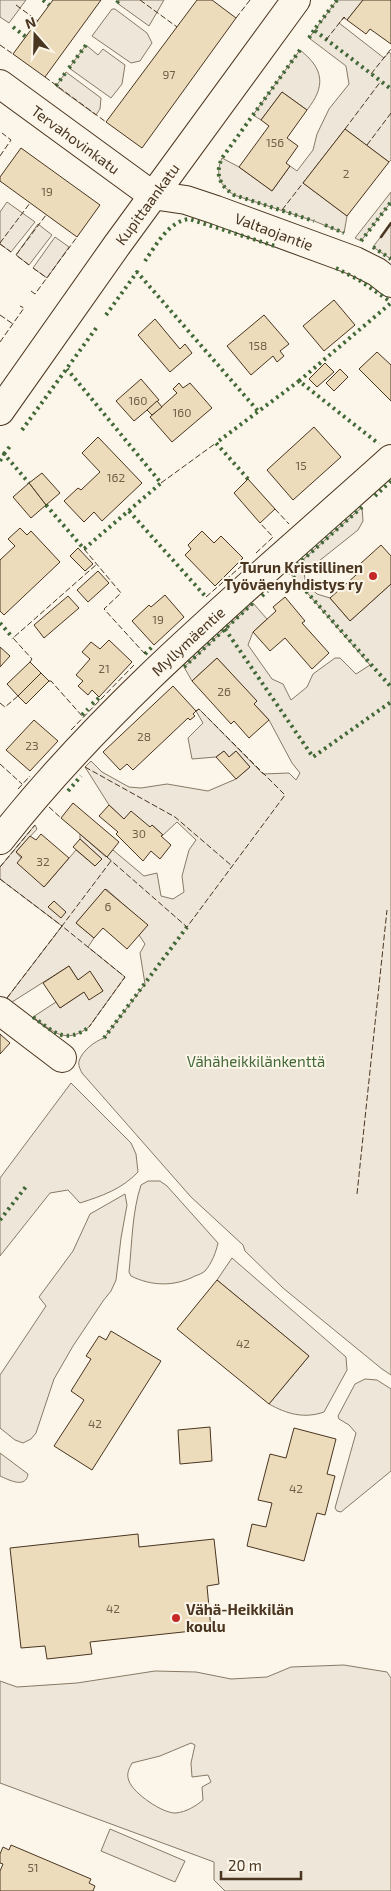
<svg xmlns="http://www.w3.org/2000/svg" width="391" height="1891" font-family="'Exo 2',sans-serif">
<rect width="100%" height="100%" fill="#fbf6e9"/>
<g fill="#ede6d9" stroke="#887966" fill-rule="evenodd">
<polygon points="0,0 26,0 9,23 0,17"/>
<polygon points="119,0 164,0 149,26 117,3"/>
<path d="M337,0H363L347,20L344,18L339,23L384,58L389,52L391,54V160L389,162L345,129L303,183L347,216L344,233L314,221L234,195C219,185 215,174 222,158L239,167L272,191L290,166L297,171L313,150L317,134L329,109L349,84L346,66L309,38Z"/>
<polygon points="112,9 115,9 147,33 152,43 140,61 131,63 92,36"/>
<polygon points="86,45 98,55 103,49 125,65 122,84 111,98 69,68"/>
<path d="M300,50C324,69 326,86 307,110L282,92L261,120L253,115Z"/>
<polygon points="66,72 101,98 100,109 96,115 56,86"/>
<polygon points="391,192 391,202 361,241 355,238"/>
<polygon points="7,202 35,222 11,252 0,244 0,212"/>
<polygon points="391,223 391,259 373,247"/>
<polygon points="38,224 52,235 29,265 16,255"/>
<polygon points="55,237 69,247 47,278 33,268"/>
<path d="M362,507L363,521L358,530L304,573L306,584L317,594L330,598L350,621L391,584V1375L382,1369L283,1288L245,1251L243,1245L191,1197L82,1073C80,1069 78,1065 79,1061C82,1051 95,1041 104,1038L145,984L140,953L145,944L139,935L147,925L106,889L76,923L94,938L88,947L125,977L89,1027C65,1045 54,1032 33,1017L56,1002L60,1008L84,992L103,991L90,972L78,980L69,966L12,1002L7,998L62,926L0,879V867L35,825L37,829L16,852L45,886L76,850L95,866L102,859L80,839V834L106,857L113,850L144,876L157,873L161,896L173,899L184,892L182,876L189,850L196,840L177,822L163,835L152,825L150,827L124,819L109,805L85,767L91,761L102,772L129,787L141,788L167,784L208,791L236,779L250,767L236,751L229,757L224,751L216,757L192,759L188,738L203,723L196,711L199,709L263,774L289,773L296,780L300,773L292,763L269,720L254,704L256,701L217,658L192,681L184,667L253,603L267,619L253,632L248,645L272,679L283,684L291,700L307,687L313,674L335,658H340L356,674L370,665L289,572Z"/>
<path d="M71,1083L131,1143L136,1154L138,1172C122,1189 102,1196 80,1203L68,1190L50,1193L0,1256V1178Z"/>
<path d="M148,1181H160L167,1186L218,1243C216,1252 212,1263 205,1271C203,1273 198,1275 195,1276C174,1287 151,1286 131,1276L129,1272C132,1244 132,1212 141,1185Z"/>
<polygon points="125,1194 127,1205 121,1238 116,1280 111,1291 103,1301 73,1346 54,1379 36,1433 31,1439 23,1443 15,1440 0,1428 0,1375 46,1306 39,1297 73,1251 90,1214"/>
<path d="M232,1258L346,1357L347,1370L324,1412C304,1419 287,1414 269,1404L309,1356L217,1280Z"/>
<polygon points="365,1379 377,1380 391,1389 391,1471 341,1512 337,1511 335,1508 356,1433 349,1425 339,1419 338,1416 355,1384"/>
<path d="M0,1453L28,1474C26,1489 9,1480 0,1476Z"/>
<path d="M344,1665L387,1672L391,1678V1891H225L214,1880V1862L0,1783V1681L17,1687L77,1683L155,1671L196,1672L231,1679L267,1677L291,1667ZM191,1743L195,1745L191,1763L192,1777L208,1775L211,1782L202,1787L203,1800C196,1806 186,1812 176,1813C163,1814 133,1793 129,1781C126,1774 129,1769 132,1763L160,1756Z"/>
<polygon points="110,1829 185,1861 175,1882 101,1851"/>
</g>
<g fill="#ecdcbc" stroke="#4a3520">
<polygon points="53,0 101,0 45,77 13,54"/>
<polygon points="197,0 212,0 236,18 142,148 106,122"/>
<polygon points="363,0 391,0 391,44 370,29 366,34 347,20"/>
<polygon points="282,92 307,110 287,138 298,146 286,163 290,166 272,191 239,167 269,126 261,120"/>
<polygon points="345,129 389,162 347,216 303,183"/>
<polygon points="21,148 100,205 77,237 0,181 0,177"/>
<polygon points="334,300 355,325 324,351 303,326"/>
<polygon points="264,315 289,344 280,351 284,356 277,362 273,356 251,375 227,346"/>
<polygon points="155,319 180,349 185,344 192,353 170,372 138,335"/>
<polygon points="377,352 391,365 391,401 359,369"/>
<polygon points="325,363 334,372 317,387 309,379"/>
<polygon points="340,369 348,377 334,391 326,383"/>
<polygon points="141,379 159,400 134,421 116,401"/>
<polygon points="179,383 183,388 190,383 212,408 172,442 150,417 177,393 173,389"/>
<polygon points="157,401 162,407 152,415 147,410"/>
<polygon points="314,427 341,457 293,500 267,470"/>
<polygon points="98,437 142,483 102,521 94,512 84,522 64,501 78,488 81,490 100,472 82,453"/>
<polygon points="42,473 60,493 46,505 29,483"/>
<polygon points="248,479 275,509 260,523 234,493"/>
<polygon points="29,483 46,505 31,518 13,497"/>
<polygon points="20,528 27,535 31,531 60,562 4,615 0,611 0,560 15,546 8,539"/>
<polygon points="202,531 214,543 221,536 243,558 215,586 185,555 191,549 188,545"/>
<polygon points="381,545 391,556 391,584 350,621 330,598 364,568 360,564"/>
<polygon points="78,548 93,564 85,571 70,556"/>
<polygon points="98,571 109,583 88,602 77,590"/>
<polygon points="165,595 184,617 154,645 132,621 149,605 151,607"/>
<polygon points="68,596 79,608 44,638 34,625"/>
<polygon points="285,597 305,621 302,623 329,653 312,669 285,638 270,651 253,632 276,611 273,607"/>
<polygon points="109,640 132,662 99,697 92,690 88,695 78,686 83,681 76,675 90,659 82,652 91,642 100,649"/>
<polygon points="0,647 10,656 0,667"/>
<polygon points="217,658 257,701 254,704 269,720 249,738 234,721 231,724 192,681"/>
<polygon points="30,662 41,673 18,696 7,684"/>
<polygon points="41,673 49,681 26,704 18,696"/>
<polygon points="173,686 196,711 193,714 195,716 190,720 188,718 133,770 127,764 120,770 103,752"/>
<polygon points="34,720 58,741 30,771 6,750"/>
<polygon points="224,751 229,757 236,751 250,767 236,779 216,757"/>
<polygon points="73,803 119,842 107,857 61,818"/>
<polygon points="109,805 124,819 131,811 150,827 152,825 163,835 161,836 171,845 160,859 151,851 143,861 116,834 118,832 99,816"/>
<polygon points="41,834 69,858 44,887 17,863 22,857 16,852 30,836 36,840"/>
<polygon points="80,839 102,859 95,866 73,847"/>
<polygon points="105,889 148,925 127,949 103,928 94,938 76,923"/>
<polygon points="54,901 66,912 61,918 48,907"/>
<polygon points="69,966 78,980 90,971 103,991 89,1000 84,992 60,1008 43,983"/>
<polygon points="0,1034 10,1043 0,1054"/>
<polygon points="217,1280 309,1356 269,1404 177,1329"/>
<polygon points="111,1331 161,1361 92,1470 54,1446 84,1400 71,1391 91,1359 86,1356 99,1336 106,1340"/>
<polygon points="210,1427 212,1461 180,1464 178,1430"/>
<polygon points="294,1428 336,1439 327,1474 335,1476 325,1515 317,1513 304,1561 247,1546 252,1524 266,1527 272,1503 258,1500 270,1454 286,1458"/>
<polygon points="138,1534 139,1547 214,1539 219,1584 207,1586 211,1629 90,1642 92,1654 47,1659 45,1646 21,1648 10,1548"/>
<polygon points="11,1845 91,1879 89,1883 95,1886 93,1891 0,1891 0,1871 3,1864 0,1863 0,1854 3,1847 9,1850"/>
</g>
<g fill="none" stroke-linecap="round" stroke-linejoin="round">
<g stroke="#4a3520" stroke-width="30">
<g id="minor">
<path id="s1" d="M0,84L152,195L186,200L216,210L355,261L377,272L391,283"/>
<path id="s2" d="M0,411L117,245L296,0"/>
<path id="s3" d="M0,840C113,696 256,581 391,459"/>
<polyline points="0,1011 62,1058"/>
</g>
</g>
<use href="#minor" stroke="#fbf6e9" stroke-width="28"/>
<g stroke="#436837" stroke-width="4" stroke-dasharray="2.5 4" stroke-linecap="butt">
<polyline points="43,0 49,5"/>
<polyline points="337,0 314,30 391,89"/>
<polyline points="117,3 119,0"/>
<polyline points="13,27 26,37"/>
<polyline points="309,38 314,30"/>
<path d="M300,50L222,158C215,174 219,185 234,195L314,221"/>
<polyline points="69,68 86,45"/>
<polyline points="56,86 66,72"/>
<polyline points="325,225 344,233"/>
<polyline points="361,241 391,202"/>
<polyline points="373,247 391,259"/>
<path d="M145,261C156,245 169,221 189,219L275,246"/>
<polyline points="336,268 359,280 391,302"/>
<polyline points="106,315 137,272 258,411"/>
<polyline points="299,381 391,303"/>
<polyline points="22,430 97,327"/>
<polyline points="4,454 11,445"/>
<polyline points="0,461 4,454 29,483"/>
<polyline points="248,479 216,443 299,381 379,444"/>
<polyline points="375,496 391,481"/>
<polyline points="46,505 84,549 161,483 67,369"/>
<polyline points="362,507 289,572 391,687"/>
<polyline points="129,511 206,597"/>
<polyline points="262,596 276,583"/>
<polyline points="0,623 13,638"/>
<polyline points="225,629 313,757 391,702"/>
<polyline points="145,654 154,645"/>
<polyline points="184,667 253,603"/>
<polyline points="92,704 99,698"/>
<polyline points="82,715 88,709"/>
<polyline points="68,791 81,776"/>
<path d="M33,1017C54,1032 65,1045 89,1027"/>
<polyline points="104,1038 187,927"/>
<polyline points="0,1220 28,1184"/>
</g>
<g stroke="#4a3520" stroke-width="1" stroke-dasharray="6 2.5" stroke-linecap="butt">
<polyline points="140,0 177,27"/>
<polyline points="16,5 38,21"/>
<polyline points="236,18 250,0"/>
<polyline points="326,40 344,17 347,20"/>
<polyline points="0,45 13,54"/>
<polyline points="371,74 391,49"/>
<polyline points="45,77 106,122"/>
<polyline points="345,129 381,81"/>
<polyline points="367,145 391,113"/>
<polyline points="0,156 11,140 2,133"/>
<polyline points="282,210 303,183"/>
<polyline points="0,243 30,203"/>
<polyline points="0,244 11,252"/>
<polyline points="29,265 16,255 46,215"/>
<polyline points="33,268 47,278"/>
<polyline points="31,291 35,294 77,237"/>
<polyline points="0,315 13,324"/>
<polyline points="0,342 24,308 20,306"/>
<polyline points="161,483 216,443"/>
<polyline points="275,509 289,524"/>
<polyline points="84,549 121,593 104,609 145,654"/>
<polyline points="256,553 273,537 260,523"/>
<polyline points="206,597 246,562"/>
<polyline points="30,662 32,659 13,638 97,564"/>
<polyline points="49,681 51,681 83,717"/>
<polyline points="0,703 5,707 18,696"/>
<polyline points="71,730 134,665"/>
<polyline points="0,764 22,784"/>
<polyline points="85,767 175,817 232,866"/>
<polyline points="18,789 30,776"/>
<polyline points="49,807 61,818"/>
<polyline points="107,857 187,927 285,795 199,709 196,711"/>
<polyline points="0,867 35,825"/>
<polyline points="0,879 62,926 111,861"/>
<polyline points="7,998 62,926 125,977 89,1027"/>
<polyline points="357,1194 387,910"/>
</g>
<polyline stroke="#4a3520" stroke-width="2.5" points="381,237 391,223"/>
</g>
<g fill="#c62828" stroke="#fbf6e9" stroke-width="2">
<circle cx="373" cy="576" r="5"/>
<circle cx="176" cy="1618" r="5"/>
</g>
<g text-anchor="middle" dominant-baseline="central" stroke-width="4" stroke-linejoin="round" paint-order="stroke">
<g font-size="12" fill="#725f47">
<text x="169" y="74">97</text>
<text x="275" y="142">156</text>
<text x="346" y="173">2</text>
<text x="47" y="191">19</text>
<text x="258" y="345">158</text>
<text x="138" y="400">160</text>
<text x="182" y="412">160</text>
<text x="301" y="465">15</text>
<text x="116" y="477">162</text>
<text x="158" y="619">19</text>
<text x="104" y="668">21</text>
<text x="224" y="691">26</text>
<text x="144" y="736">28</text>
<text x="32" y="745">23</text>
<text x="139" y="833">30</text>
<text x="43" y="861">32</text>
<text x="108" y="906">6</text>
<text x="243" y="1343">42</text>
<text x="95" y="1423">42</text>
<text x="296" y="1488">42</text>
<text x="113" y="1608">42</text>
<text x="33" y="1867">51</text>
</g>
<g font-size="15" fill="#4a3520" stroke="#fbf6e9">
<text stroke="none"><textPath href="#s1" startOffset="94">Tervahovinkatu</textPath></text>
<text stroke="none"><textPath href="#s2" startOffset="254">Kupittaankatu</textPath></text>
<text stroke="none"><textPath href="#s1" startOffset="316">Valtaojantie</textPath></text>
<text stroke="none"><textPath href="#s3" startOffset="274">Myllymäentie</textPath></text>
</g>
<g font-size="15" font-weight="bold" fill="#4a3520" stroke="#fbf6e9" text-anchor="end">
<text x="363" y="567">Turun Kristillinen<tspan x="363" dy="17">Työväenyhdistys ry</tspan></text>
<text x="186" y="1609" text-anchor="start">Vähä-Heikkilän<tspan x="186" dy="17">koulu</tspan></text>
</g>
<g font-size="15" fill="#436837" stroke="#fbf6e9">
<text x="256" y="1061">Vähäheikkilänkenttä</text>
</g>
</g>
<g transform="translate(35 35) rotate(340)" stroke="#fbf6e9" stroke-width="4" paint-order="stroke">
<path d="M0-4L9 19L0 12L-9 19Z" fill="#4a3520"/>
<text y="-8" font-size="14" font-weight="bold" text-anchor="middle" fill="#4a3520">N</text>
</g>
<path d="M221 1871v8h80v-8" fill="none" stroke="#4a3520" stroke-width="2.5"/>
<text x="228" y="1871" font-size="15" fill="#4a3520" stroke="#fbf6e9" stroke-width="4" paint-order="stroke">20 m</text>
</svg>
